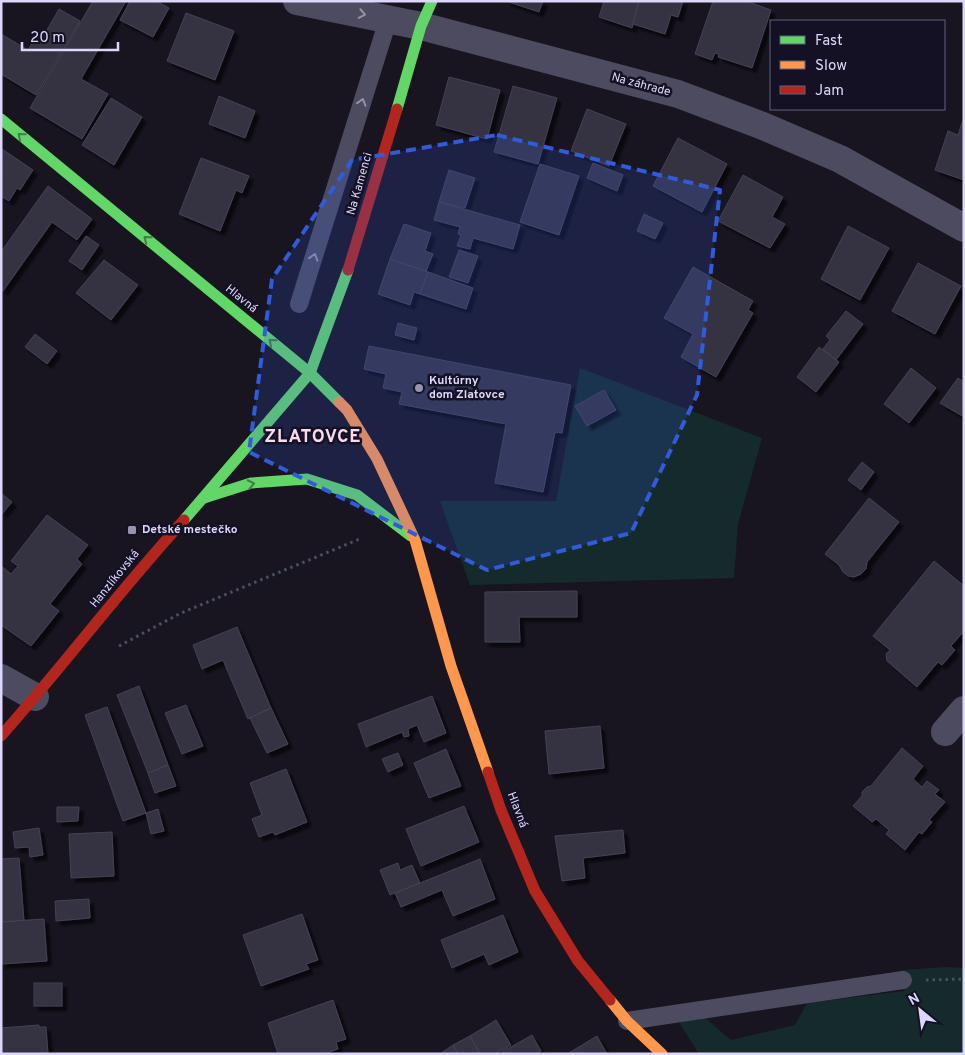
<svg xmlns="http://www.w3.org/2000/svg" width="965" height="1055" font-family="Overpass,sans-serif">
<defs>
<filter id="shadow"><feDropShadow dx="4.5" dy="4.5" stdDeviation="1" flood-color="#0009"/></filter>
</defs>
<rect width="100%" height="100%" fill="#181520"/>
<g fill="#152a2b">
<polygon points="580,368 762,438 738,524 734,578 470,585 440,501 556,501"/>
<polygon points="946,967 964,968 964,1054 699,1054 677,1019 703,1016 731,1040 795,1025 807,1003 904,991 902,970"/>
</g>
<g fill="#363342" stroke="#454153" filter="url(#shadow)">
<polygon points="93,1 126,1 81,79 108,94 82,139 30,108"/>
<polygon points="130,1 156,1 169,8 153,37 120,20"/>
<polygon points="506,1 543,1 539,12"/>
<polygon points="604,1 639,1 632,28 599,17"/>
<polygon points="639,1 683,1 678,17 671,15 665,34 633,24"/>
<polygon points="713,1 746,1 771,10 752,68 718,57 719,54 715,53 712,60 695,54"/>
<polygon points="59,9 80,21 36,95 1,74 1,34 28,50 38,34 43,37"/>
<polygon points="186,13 234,31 215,80 167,61"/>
<polygon points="449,77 500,90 487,139 436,125"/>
<polygon points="513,86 557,98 538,164 494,152"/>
<polygon points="219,96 255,111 245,138 209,124"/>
<polygon points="111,98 142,117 114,165 82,145"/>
<polygon points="587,109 626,124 609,166 571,151"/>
<polygon points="963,120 964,120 964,180 935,170 948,131 958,135"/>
<polygon points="678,138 727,164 702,212 653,186"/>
<polygon points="2,149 33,170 20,190 17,188 9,201 1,196"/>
<polygon points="201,158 249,176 242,193 236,190 220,231 179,214"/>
<polygon points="593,163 623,175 617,191 587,178"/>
<polygon points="540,164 579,176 559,235 520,222"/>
<polygon points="449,170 475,178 465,208 439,202"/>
<polygon points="743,175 783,197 772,217 785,224 770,248 718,221"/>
<polygon points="48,186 92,219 77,240 52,222 3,291 1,290 1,252"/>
<polygon points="439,202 520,225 513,249 473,238 470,249 457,246 461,235 458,234 460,227 434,220"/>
<polygon points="644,214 663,223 655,239 637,231"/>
<polygon points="404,224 431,233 425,251 433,254 426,271 390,259"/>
<polygon points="848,226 889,248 860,300 821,279"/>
<polygon points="86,236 99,245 82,270 69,261"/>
<polygon points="459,250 478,256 468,283 449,277"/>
<polygon points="390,259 428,272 420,294 414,292 410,305 378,294"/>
<polygon points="104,260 138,285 111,320 76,293"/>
<polygon points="918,263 961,286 935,334 892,311"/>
<polygon points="693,267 753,301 748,310 753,313 716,377 681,357 693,334 664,318"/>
<polygon points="428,272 473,288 466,309 420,294"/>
<polygon points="846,311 863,324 836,360 823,349 830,340 826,336"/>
<polygon points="398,323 417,328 414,340 395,335"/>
<polygon points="35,334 57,351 47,364 25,347"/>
<polygon points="369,346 571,385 562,433 555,432 543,492 495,483 506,424 399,404 402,392 383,388 386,374 364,369"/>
<polygon points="819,347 839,362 816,392 797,377"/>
<polygon points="911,368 936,388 909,423 884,404"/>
<polygon points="958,378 964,382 964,417 940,403"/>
<polygon points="604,390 616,410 587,426 575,406"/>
<polygon points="862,462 874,472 861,490 848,480"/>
<polygon points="1,493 12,502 1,515"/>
<polygon points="869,498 899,522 867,562 866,569 861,574 854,577 848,576 843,572 839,565 825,554"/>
<polygon points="47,515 88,545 77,559 82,564 50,604 59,611 31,646 1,625 1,566 11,574 18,566 11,561"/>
<polygon points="934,561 964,586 964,631 951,646 955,650 942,665 938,662 917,687 887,661 886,654 890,650 873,636"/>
<polygon points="577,591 577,617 519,617 520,642 485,642 485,592"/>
<polygon points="237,627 271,708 248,719 223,660 202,669 193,645"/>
<polygon points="139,686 168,765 148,773 117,695"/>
<polygon points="432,696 446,733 424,742 417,725 408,729 409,736 404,737 402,732 366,747 358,724"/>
<polygon points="186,705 203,746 182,754 165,713"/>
<polygon points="107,707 146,813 123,821 85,715"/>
<polygon points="271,708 288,744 267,753 250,718"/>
<polygon points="600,726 604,768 549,774 545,731"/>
<polygon points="902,748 923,766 913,779 922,787 927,781 939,790 935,794 945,802 929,820 932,822 922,834 919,832 905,850 886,834 889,830 876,819 872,822 853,806 862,796 862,792 867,787 871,786"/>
<polygon points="446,749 461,786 429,798 414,763"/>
<polygon points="398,753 403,765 388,772 382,759"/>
<polygon points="168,765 176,786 155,793 148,773"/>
<polygon points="286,769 307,822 275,835 273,832 259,837 252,819 262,815 250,783"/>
<polygon points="464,806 479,842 421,866 406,829"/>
<polygon points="57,807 79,807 78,821 57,822"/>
<polygon points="158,809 164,831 151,834 146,813"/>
<polygon points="39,828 43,855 30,857 29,847 15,848 13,832"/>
<polygon points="623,830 625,853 583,858 585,878 562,881 555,836"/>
<polygon points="112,832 114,876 71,878 69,834"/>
<polygon points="19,858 24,921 1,922 1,859"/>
<polygon points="480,859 495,899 453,916 442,890 401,907 395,893"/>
<polygon points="398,863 400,870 412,865 420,883 390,895 380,870"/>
<polygon points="89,899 90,918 56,921 55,901"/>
<polygon points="302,914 318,960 306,964 309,969 261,986 243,935"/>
<polygon points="503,915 518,952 489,965 484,954 452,968 441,940"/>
<polygon points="44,919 47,961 1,964 1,922"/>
<rect x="34" y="983" width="28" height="23"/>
<polygon points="333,1000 346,1039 336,1042 338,1049 323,1054 278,1054 268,1023"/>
<polygon points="496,1020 511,1045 496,1054 480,1054 470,1036"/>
<polygon points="39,1025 39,1027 46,1027 48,1054 1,1054 1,1028"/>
<polygon points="532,1035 541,1051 537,1054 503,1054 502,1052"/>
<polygon points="470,1036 480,1054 458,1054 453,1045"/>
<polygon points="597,1036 607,1054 567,1054"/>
<polygon points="453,1045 458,1054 440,1054"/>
</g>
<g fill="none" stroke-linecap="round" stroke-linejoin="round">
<g stroke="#48515d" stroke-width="3" stroke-dasharray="2.5 4" stroke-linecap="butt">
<polyline points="119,646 181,613 362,538"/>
<polyline points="926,980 964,979"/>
</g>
<g stroke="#4d4b5f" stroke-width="18">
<polyline points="299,304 388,20"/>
<polyline points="627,1021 903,980"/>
</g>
<g stroke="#4d4b5f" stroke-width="28">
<polyline points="297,1 421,26 678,94 763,126 840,159 964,228"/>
<polyline points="1,678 35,697"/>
<polyline points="945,732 964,710"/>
</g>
<g stroke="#63d668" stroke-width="11">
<polyline points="397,109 421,26 432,1"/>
<polyline points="1,119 310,373 339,402"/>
<polyline points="204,498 251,483 307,479 357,495 411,536"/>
<polyline points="184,520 310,373 348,270"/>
</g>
<g stroke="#ff974d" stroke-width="11">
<polyline points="339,402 347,410 377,459 415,540 451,666 488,772"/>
<polyline points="610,1000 627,1021 662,1054"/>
</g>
<g stroke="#b3261e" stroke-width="11">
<polyline points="348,270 397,109"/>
<path d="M1,736C64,665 120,590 184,520"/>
<polyline points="488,772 501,810 535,891 578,961 610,1000"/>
</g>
</g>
<defs><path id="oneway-chevron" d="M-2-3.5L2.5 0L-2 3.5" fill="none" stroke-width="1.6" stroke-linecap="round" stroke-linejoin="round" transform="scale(1.25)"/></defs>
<g stroke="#9592ad">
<use href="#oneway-chevron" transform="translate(362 14) rotate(11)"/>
<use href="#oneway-chevron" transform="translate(362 102) rotate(-73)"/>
<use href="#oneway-chevron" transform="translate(314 257) rotate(-73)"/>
</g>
<g stroke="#407d49">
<use href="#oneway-chevron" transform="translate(21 136) rotate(-141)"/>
<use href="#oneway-chevron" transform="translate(147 239) rotate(-141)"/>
<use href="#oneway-chevron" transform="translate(272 342) rotate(-140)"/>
<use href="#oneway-chevron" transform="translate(251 484) rotate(-12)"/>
</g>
<path fill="#305cdc" fill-opacity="0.2" stroke="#305cdc" stroke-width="4" stroke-dasharray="10 6" stroke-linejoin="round" d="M497,135L720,190L697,395L631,533L487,570L249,452L272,279L352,160Z"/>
<g fill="#9894ae" stroke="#151124" stroke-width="2">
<circle cx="419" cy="388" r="5"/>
<rect x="127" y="525" width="10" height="10" rx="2.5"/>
</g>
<g text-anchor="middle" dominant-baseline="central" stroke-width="5" stroke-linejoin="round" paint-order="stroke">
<g font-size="12" fill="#ddd8fb" stroke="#151124">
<text transform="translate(641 85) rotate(15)">Na záhrade</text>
<text transform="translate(360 184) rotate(-74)">Na Kamenci</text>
<text transform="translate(241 299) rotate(39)">Hlavná</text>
<text transform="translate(115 579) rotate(-51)">Hanzlíkovská</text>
<text transform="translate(517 810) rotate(69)">Hlavná</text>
</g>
<g font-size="12" font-weight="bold" fill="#ddd8fb" stroke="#151124" text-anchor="start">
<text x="429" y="381">Kultúrny<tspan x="429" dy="14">dom Zlatovce</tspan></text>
<text x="142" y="530">Detské mestečko</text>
</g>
<g font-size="18" font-weight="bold" letter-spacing="1" fill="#fbdaef" stroke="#151124">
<text x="313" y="437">ZLATOVCE</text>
</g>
</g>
<rect width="965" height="1055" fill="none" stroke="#ddd8fb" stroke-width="5"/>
<rect x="770" y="20" width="175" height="90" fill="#151124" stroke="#65617a"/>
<rect x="780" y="36" width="25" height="8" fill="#63d668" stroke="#65617a"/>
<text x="815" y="45" font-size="15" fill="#ddd8fb">Fast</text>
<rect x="780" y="61" width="25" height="8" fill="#ff974d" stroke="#65617a"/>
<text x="815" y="70" font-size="15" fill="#ddd8fb">Slow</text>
<rect x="780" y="86" width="25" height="8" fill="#b3261e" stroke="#65617a"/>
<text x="815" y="95" font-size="15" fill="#ddd8fb">Jam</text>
<g transform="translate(920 1010) rotate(331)" stroke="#151124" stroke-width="4" paint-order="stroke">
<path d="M0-4L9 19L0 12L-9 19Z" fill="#ddd8fb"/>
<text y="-8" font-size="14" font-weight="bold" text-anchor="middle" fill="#ddd8fb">N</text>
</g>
<path d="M22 42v8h96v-8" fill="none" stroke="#ddd8fb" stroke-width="2.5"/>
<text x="30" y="42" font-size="15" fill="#ddd8fb" stroke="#151124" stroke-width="4" paint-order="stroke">20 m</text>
</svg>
